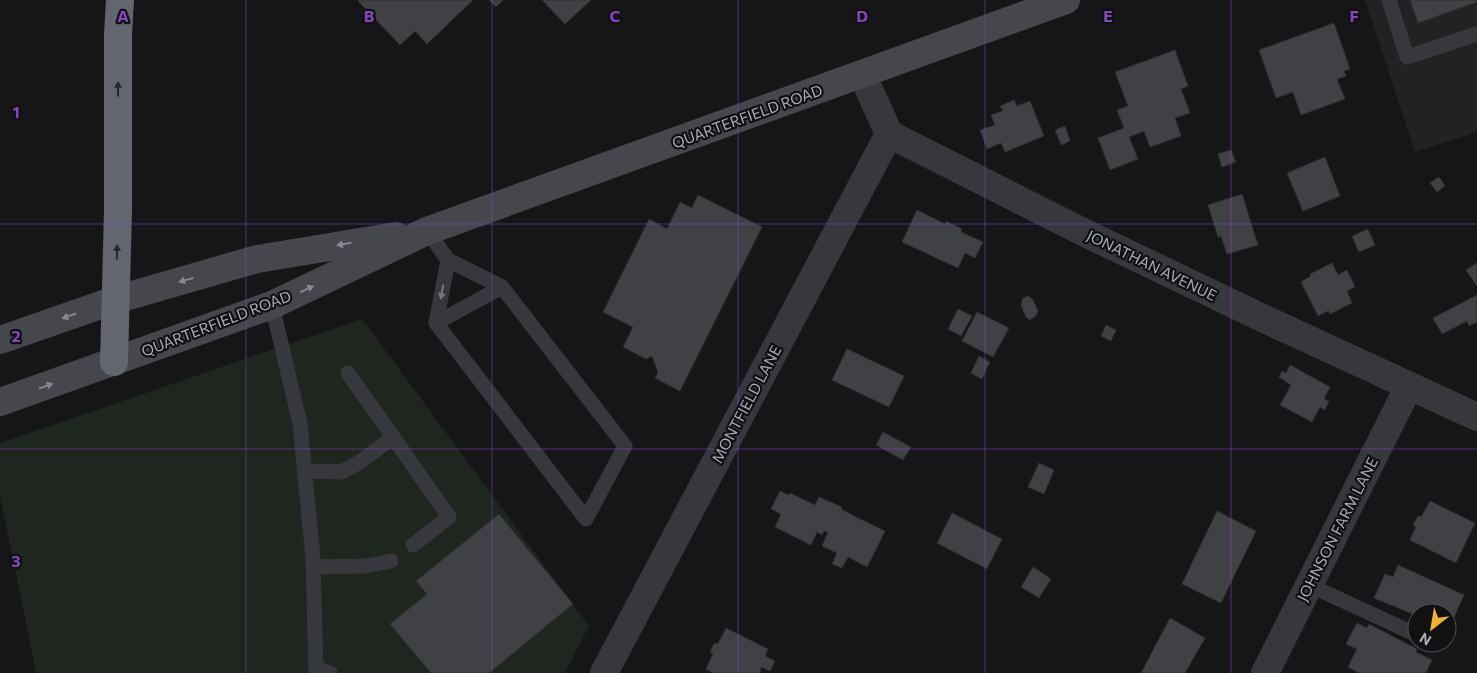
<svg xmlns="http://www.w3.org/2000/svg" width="1477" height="673" font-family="Commissioner,sans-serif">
<rect width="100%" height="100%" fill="#161618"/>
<polygon fill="#222225" points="1365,0 1477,0 1477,132 1415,152"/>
<polygon fill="#1e261f" points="362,319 589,626 565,673 36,673 0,495 0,443"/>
<g fill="#404145" stroke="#303034">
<polygon points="359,0 473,0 427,44 415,31 400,45 358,1"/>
<polygon points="489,0 503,0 496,7"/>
<polygon points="542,0 591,0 565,24"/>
<polygon points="1410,0 1477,0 1477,2 1418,23"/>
<polygon points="1334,23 1350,69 1344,71 1346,76 1337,79 1345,99 1301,115 1293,92 1276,98 1259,50"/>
<polygon points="1175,50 1188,86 1181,89 1190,113 1175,118 1181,136 1150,147 1144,131 1129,137 1138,159 1110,170 1098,138 1124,128 1117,110 1128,106 1115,72"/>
<polygon points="1014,100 1017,106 1030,101 1044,136 1005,152 1001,143 987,149 980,130 995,125 991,115 1003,111 1000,106"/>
<polygon points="1065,126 1070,141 1061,145 1055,130"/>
<polygon points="1231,150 1236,162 1222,167 1218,154"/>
<polygon points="1325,157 1340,196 1303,211 1287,173"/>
<polygon points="1439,177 1445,186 1437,192 1430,183"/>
<polygon points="1242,194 1258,245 1227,254 1221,236 1218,237 1208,205"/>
<polygon points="698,195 762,227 680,391 655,378 658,372 652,356 646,359 623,347 633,327 603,312 649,219 667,229 680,202 692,208"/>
<polygon points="917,210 945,224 946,221 962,229 961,232 983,242 975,258 965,253 958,268 902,242"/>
<polygon points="1368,229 1375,245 1359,252 1352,236"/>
<polygon points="1332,263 1338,275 1347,270 1355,287 1347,291 1352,303 1330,314 1328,311 1318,316 1301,282 1311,276 1310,274"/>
<polygon points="1477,263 1477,286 1466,270"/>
<polygon points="1477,295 1477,322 1469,326 1467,321 1442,334 1433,318"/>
<polygon points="1028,296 1033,300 1038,311 1035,317 1029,320 1026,317 1021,305 1023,298"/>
<polygon points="958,309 972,316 961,336 948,329"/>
<polygon points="977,312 1009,328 993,357 962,341"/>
<polygon points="1106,325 1116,330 1111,341 1101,336"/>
<polygon points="847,349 904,376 889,407 832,380"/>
<polygon points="979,356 990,362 982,379 971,373"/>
<polygon points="1290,365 1330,387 1324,399 1329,401 1325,410 1320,407 1312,422 1280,405 1291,385 1279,377 1282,371 1286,373"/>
<polygon points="883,432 911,447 903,460 876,445"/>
<polygon points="1039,463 1054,470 1044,494 1028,487"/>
<polygon points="780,491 788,495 790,493 815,505 819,497 842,507 841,509 850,514 885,531 867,567 848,557 842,568 832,564 837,553 822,546 828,532 824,531 822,535 817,532 811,545 775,527 781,514 771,509"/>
<polygon points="1430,501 1475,523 1456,563 1410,540 1416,527 1413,525 1418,516 1421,517"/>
<polygon points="1217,511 1256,531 1221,603 1182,584"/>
<polygon points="952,513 1002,539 987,569 937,543"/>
<polygon points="499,514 573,604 489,673 431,673 390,624 427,594 416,581"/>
<polygon points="1398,565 1464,595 1447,633 1447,613 1417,613 1417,621 1411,618 1413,614 1374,598 1385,574 1393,577"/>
<polygon points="1033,567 1051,579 1039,598 1021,587"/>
<polygon points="1170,618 1205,638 1185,673 1141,673"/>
<polygon points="1357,623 1367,628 1369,624 1417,649 1416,652 1432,660 1426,673 1359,673 1348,667 1357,649 1346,644"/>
<polygon points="726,628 768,649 765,656 775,661 770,671 761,667 760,673 713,673 706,669 713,654 710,652 713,645 715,643 718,644"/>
</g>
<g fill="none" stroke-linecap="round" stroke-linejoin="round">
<g stroke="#37383d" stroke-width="15">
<polyline points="1389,0 1407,57 1477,34"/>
<polyline points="427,231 448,260 502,287 625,446 586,519 436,323 448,260"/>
<polyline points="272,305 300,424 313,558 316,673"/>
<polyline points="436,323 502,287"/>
<polyline points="393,437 449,517 413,545"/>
<polyline points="304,471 341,472 360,462 393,437 348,373"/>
<polyline points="313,567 365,566 391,561"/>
<polyline points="1309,585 1417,635"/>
<polyline points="316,668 330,673"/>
</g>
<g stroke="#37383d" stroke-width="28">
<polyline points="862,74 889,134 1083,232 1271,322 1477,417"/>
<polyline points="604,673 889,134"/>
<polyline points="1265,673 1409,386"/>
</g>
<g stroke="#45474d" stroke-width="28">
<polyline points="0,340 115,300 257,259 396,236"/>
<polyline points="0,402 272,305 427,231 1066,0"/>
</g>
<polyline stroke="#63666e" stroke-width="28" points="114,362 118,210 118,35 120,0"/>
</g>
<defs><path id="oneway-solid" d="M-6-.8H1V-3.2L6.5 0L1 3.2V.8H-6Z" transform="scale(1.25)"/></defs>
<g fill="#26262a">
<use href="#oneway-solid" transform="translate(118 89) rotate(-90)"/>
<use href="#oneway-solid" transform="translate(117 252) rotate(-88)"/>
</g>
<g fill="#858993">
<use href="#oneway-solid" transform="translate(344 244) rotate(170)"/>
<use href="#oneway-solid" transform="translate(186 280) rotate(164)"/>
<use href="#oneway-solid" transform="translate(307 289) rotate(-26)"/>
<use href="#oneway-solid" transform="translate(69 316) rotate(161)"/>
<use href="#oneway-solid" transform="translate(46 386) rotate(-20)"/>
</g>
<use fill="#757881" href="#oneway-solid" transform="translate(442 292) rotate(100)"/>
<path fill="none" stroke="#8446be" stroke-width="1" stroke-opacity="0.55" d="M246,0V673M492,0V673M738,0V673M985,0V673M1231,0V673M0,224H1477M0,449H1477"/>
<g text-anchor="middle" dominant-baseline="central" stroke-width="4.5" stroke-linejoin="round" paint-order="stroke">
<g font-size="15" fill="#a8adb8" stroke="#111113">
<text transform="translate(747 116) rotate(-20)">QUARTERFIELD ROAD</text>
<text transform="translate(1152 265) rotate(26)">JONATHAN AVENUE</text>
<text transform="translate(216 323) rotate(-21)">QUARTERFIELD ROAD</text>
<text transform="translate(746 404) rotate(-62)">MONTFIELD LANE</text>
<text transform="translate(1337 529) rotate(-63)">JOHNSON FARM LANE</text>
</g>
</g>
<g font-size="16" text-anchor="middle" font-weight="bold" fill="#8446be" stroke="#111113" stroke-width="4.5" stroke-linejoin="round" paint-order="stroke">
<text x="123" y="22">A</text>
<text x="369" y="22">B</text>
<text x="615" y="22">C</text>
<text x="862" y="22">D</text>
<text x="1108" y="22">E</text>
<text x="1354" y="22">F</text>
<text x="16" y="118">1</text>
<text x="16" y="342">2</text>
<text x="16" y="567">3</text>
</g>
<g transform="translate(1432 628) rotate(211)"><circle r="24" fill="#111113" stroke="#4d4f55"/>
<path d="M0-4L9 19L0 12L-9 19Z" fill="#f2b134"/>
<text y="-8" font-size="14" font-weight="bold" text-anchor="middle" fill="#a8adb8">N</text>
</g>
</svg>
